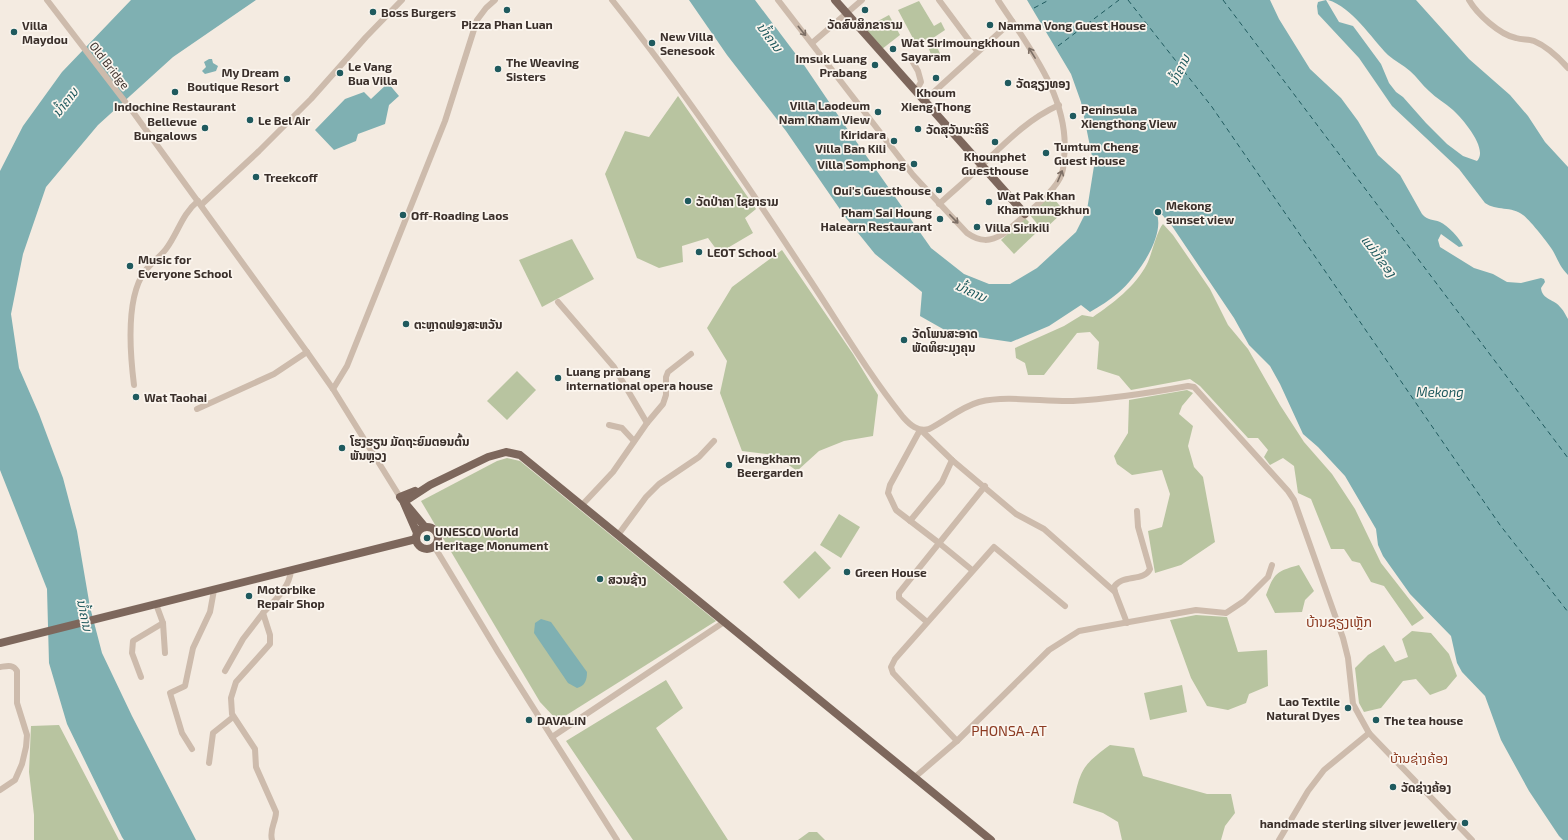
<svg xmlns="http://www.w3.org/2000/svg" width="1568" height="840" font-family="'Exo 2','Noto Sans Lao',sans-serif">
<rect width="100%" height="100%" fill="#f4ebe1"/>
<g fill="#b8c4a0">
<polygon points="919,1 934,26 941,22 945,30 933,38 942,58 934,62 925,39 916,44 898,10"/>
<polygon points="889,15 900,35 882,49 865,28"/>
<polygon points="678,96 756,209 745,218 753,233 719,253 708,238 682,246 683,262 659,268 637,258 605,174 625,131 649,137"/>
<polygon points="1051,195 1064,211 1043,231 1030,215"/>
<polygon points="1025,218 1038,231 1014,254 1001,240"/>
<path d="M1163,224L1173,235L1210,289L1228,325L1248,349L1280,405L1304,442L1332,474L1355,509L1381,563L1424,618L1412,626L1384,586L1371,582L1360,563L1352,561L1344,549H1331L1311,499L1298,493L1294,466L1283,458L1270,465L1264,457L1268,450L1258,438H1248L1200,386L1190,379L1131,390L1119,376L1097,369L1099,342L1090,332L1077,333L1044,375H1028L1025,363L1016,358L1015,348L1064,326L1082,315L1093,317C1113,303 1135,287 1147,264C1152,254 1157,230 1163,224Z"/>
<polygon points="572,239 594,279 542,307 519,260"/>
<polygon points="782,250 853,354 878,395 873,436 844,441 819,451 797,471 775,455 742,451 720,393 727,361 707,328 732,287"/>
<polygon points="517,371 536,390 507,420 487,401"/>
<polygon points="1187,390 1193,393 1182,406 1179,414 1193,426 1188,446 1194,467 1203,477 1215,542 1181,565 1155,573 1148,531 1162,527 1170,494 1162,470 1132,475 1117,464 1114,456 1128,433 1129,400"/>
<polygon points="507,458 520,461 716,621 565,716 555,718 540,702 421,501 497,461"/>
<polygon points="839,514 860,527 841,558 820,545"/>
<polygon points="815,551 831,568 799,599 783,582"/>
<path d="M1299,565L1314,591L1305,600L1302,612L1275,613L1266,595C1274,573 1277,571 1299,565Z"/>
<polygon points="1196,615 1227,617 1238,652 1267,650 1268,686 1249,694 1246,703 1228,710 1207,706 1191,678 1170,620"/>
<polygon points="1412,631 1431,633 1449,654 1457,676 1446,689 1430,695 1416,679 1403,681 1381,708 1364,712 1359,703 1355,668 1368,655 1384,645 1395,662 1408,657 1402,639"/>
<polygon points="666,680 683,708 656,728 728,840 633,840 566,741"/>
<polygon points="1182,685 1187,712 1150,720 1144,693"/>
<polygon points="59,725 119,840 34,840 34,815 29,772 31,726"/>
<path d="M1110,745L1134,748L1143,776L1207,794H1231L1235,813L1225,826L1221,840H1122L1118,822L1103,813L1073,803C1081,770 1081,766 1110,745Z"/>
<polygon points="809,832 817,832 825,840 798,840"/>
</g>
<g fill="#7fb0b2">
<polygon points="131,0 256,0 173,57 98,125 46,187 23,254 11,314 19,368 39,414 63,478 77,531 90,607 102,653 132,716 196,840 124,840 122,837 67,724 49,663 47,589 0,470 0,171 23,126 62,72"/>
<path d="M689,0H755L804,65L846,127L931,248L964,274L989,284H1010L1037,268L1076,232L1087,210L1094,166L1081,102L1071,74L1027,0H1270L1279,19L1310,69L1341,98L1358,121L1378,155L1400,175L1422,214C1428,221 1433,219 1440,222C1448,226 1460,238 1463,246L1459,247L1441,234L1438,240L1440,247L1474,268L1493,274L1507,282L1521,283L1541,278L1544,279L1545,282L1541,288C1542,300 1555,299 1561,308C1564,311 1566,316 1568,319V840H1563L1559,836L1529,791L1501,740L1485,696L1462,672L1457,663L1451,636L1410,594L1383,556L1378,545L1376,529L1345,476L1318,447L1303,434L1280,384L1270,366L1249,345L1234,318L1172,226L1158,210L1156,212C1167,235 1136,278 1118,293C1110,300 1100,306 1090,312L1081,305L1049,326L1011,342L950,333L920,316L922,292L875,254L846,218L786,131L727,55Z"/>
<path d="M1326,0L1339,22L1353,26L1356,30L1381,64L1389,83L1396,92L1403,97L1426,123L1447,144L1463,156L1477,161C1489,149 1462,118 1453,110C1445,103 1436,98 1429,91C1422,85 1417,77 1410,71C1403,65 1395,61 1388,55C1371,38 1352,7 1328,0H1416L1469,59L1510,95L1528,116L1545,142L1568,167V275C1560,267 1558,260 1553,251C1549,244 1529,219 1523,215C1512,206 1496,211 1485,203L1459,169L1392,106L1359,58L1318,14L1317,6L1318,2Z"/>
<polygon points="209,59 212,59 213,63 218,66 216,71 205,74 202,71 206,67 204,62"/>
<polygon points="388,83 399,96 389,105 385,124 358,134 356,141 334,150 315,130 345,99 364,92 371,99"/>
<path d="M541,619L551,622L587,672C587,680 585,686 577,688L568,683L534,633L535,623Z"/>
</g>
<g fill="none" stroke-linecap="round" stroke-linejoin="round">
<g stroke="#1f5a5e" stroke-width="1" stroke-dasharray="5 4" stroke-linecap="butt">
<polyline points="1128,0 1212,107 1500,525 1568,612"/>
<polyline points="1223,0 1568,458"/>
<polyline points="1034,8 1049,0"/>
<polyline points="1058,46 1119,0"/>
</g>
<g stroke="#cdbbac" stroke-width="6">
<polyline points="47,0 133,112 307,352 333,389 400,497"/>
<path d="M612,0C682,88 745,181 806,274C838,322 867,372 903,417C910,425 918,432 929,429C945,421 961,407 979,402C1008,395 1044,402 1073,401C1112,399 1149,393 1188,386L1194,387L1288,491L1294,500L1343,638L1348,658L1353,704L1369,733L1472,840"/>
<path d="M778,0L913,175L967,233C980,242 990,242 1003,234C1019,220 1051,196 1060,178C1063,172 1064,165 1064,158C1071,99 1028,46 998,0"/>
<polyline points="939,0 977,51"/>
<path d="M1469,0C1477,14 1500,35 1516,38C1522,40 1529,39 1534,41C1546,46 1560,59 1568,68"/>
<polyline points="812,43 862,0"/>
<polyline points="911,59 918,71 921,82 916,91"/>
<polyline points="924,101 1012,21"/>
<path d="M939,204C953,191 968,179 982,165C1006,142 1028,119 1059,105"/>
<polyline points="201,205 259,151 311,99 366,37 402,0"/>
<polyline points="558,302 614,367 647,423"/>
<path d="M134,385C130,353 125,298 145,271C151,263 160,257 166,249C178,233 182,214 198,201"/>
<polyline points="333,389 347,366 445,121 477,20 486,8 495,0"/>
<polyline points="197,409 274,374 307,352"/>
<polyline points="609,425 622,428 634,441"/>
<polyline points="920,430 890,485 888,493 896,510 939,543 972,570"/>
<polyline points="922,431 952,460 1016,514 1044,529 1115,592 1127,623"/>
<polyline points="582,505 613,472 647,423 663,404 666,395 666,377 668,372 691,354"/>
<polyline points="910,521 942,482 952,460"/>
<polyline points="618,535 646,497 659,484 699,457 714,441"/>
<polyline points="434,546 498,652 617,840"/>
<path d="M1115,592L1114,587C1122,574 1144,582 1150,569L1138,527L1137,511"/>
<polyline points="156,604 163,623 165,653"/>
<polyline points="927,622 899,598 899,593 985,486"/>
<path d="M0,667C7,666 13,664 17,671V703L27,735L26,747L22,764L15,780L0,790"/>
<polyline points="225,671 243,639 263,613"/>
<polyline points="141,677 132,653 133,641 163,623"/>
<polyline points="552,737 724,622"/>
<polyline points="957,741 893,673 891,667 895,659 994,547 1065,606"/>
<polyline points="192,749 182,733 170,693 185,686 193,648 210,612 214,590"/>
<polyline points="209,763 213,733 233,717"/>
<polyline points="915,777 957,741 1049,650 1079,631 1196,610 1226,613 1244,601 1268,577 1272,565"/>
<path d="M272,840C269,829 276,822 276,812L256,767L255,749L232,714L231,698L236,682L270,644V635L263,613C275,600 289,588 291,571"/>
<polyline points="1279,840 1308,791 1324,770 1369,733"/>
</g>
<g stroke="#7d675c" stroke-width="8">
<polyline points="835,0 1025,214"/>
<polyline points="415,491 400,497 425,527"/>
<polyline points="404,502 430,485 488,457 506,452 520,455 991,840"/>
<polyline points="404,503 417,533"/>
<circle cx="427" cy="538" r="11"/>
<polyline points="0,643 416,539"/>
</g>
</g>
<defs><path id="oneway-shaft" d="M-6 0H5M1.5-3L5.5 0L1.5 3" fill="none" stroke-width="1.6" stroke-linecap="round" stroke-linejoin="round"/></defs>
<g stroke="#7d6f65">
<use href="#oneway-shaft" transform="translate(802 31) rotate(51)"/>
<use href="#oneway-shaft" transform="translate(1032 53) rotate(-122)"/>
<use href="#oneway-shaft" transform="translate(1060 176) rotate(-67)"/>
<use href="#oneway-shaft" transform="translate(954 219) rotate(46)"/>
</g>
<g fill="#1f5a5e" stroke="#fbf5ee" stroke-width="1.5">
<circle cx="507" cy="10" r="4"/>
<circle cx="865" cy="10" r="4"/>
<circle cx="373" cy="12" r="4"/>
<circle cx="990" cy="25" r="4"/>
<circle cx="14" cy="32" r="4"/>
<circle cx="652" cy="43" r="4"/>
<circle cx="893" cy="49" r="4"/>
<circle cx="875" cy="65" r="4"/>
<circle cx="498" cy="69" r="4"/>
<circle cx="340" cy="73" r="4"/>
<circle cx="936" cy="78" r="4"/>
<circle cx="287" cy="79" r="4"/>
<circle cx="1008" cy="83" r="4"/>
<circle cx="175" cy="92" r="4"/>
<circle cx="878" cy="112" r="4"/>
<circle cx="1073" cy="116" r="4"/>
<circle cx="250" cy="120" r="4"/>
<circle cx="205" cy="128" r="4"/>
<circle cx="918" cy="129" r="4"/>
<circle cx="894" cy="141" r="4"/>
<circle cx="995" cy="142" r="4"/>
<circle cx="1046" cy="153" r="4"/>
<circle cx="914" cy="164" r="4"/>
<circle cx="256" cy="177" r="4"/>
<circle cx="939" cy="190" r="4"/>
<circle cx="688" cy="201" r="4"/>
<circle cx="989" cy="202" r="4"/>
<circle cx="1158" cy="212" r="4"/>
<circle cx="403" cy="215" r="4"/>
<circle cx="940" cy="219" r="4"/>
<circle cx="977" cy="227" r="4"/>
<circle cx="699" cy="252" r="4"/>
<circle cx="130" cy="266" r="4"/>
<circle cx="406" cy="324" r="4"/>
<circle cx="904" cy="340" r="4"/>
<circle cx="558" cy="378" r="4"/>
<circle cx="136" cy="397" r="4"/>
<circle cx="342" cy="448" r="4"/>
<circle cx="729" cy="465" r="4"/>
<circle cx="427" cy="538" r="4"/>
<circle cx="847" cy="572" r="4"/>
<circle cx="600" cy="579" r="4"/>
<circle cx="249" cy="596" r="4"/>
<circle cx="1348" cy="708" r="4"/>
<circle cx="529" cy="720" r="4"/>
<circle cx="1376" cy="720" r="4"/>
<circle cx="1393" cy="787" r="4"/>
<circle cx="1465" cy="823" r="4"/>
</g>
<g text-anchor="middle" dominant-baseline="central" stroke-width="3.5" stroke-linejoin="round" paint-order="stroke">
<g font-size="12" font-weight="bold" fill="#3b302b" stroke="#fbf5ee" text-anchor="start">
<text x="381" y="12">Boss Burgers</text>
<text x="507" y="24" text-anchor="middle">Pizza Phan Luan</text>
<text x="865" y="24" text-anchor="middle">ວັດສົບສິກຂາຣາມ</text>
<text x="22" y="25">Villa<tspan x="22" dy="14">Maydou</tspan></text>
<text x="998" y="25">Namma Vong Guest House</text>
<text x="660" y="36">New Villa<tspan x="660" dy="14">Senesook</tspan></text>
<text x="901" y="42">Wat Sirimoungkhoun<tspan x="901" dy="14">Sayaram</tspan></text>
<text x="867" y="58" text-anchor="end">Imsuk Luang<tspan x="867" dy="14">Prabang</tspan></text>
<text x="506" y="62">The Weaving<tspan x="506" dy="14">Sisters</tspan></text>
<text x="348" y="66">Le Vang<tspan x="348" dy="14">Bua Villa</tspan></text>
<text x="279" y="72" text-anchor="end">My Dream<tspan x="279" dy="14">Boutique Resort</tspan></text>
<text x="1016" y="83">ວັດຊຽງທອງ</text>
<text x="936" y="92" text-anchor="middle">Khoum<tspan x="936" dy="14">Xieng Thong</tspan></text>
<text x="870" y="105" text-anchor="end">Villa Laodeum<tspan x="870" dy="14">Nam Kham View</tspan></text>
<text x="175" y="106" text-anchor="middle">Indochine Restaurant</text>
<text x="1081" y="109">Peninsula<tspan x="1081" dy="14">Xiengthong View</tspan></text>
<text x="258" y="120">Le Bel Air</text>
<text x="197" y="121" text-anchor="end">Bellevue<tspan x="197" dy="14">Bungalows</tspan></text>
<text x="926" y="129">ວັດສຸວັນນະຄີຣີ</text>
<text x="886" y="134" text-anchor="end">Kiridara<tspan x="886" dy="14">Villa Ban Kili</tspan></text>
<text x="1054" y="146">Tumtum Cheng<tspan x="1054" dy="14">Guest House</tspan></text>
<text x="995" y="156" text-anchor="middle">Khounphet<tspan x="995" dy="14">Guesthouse</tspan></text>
<text x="906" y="164" text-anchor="end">Villa Somphong</text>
<text x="264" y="177">Treekcoff</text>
<text x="931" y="190" text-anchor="end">Oui's Guesthouse</text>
<text x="997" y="195">Wat Pak Khan<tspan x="997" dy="14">Khammungkhun</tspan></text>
<text x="696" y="201">ວັດປ່າຄາ ໄຊຍາຣາມ</text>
<text x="1166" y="205">Mekong<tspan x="1166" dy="14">sunset view</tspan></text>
<text x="932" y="212" text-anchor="end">Pham Sai Houng<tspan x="932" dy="14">Halearn Restaurant</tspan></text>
<text x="411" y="215">Off-Roading Laos</text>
<text x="985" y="227">Villa Sirikili</text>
<text x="707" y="252">LEOT School</text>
<text x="138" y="259">Music for<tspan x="138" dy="14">Everyone School</tspan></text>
<text x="414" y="324">ຕະຫຼາດຟອງສະຫວັນ</text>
<text x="912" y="333">ວັດໂພນສະອາດ<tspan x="912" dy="14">ພັດທິຍະມຸງຄຸນ</tspan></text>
<text x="566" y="371">Luang prabang<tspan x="566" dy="14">international opera house</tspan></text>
<text x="144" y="397">Wat Taohai</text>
<text x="350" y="441">ໂຮງຮຽນ ມັດຖະຍົມຕອນຕົ້ນ<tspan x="350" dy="14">ພັນຫຼວງ</tspan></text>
<text x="737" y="458">Viengkham<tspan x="737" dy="14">Beergarden</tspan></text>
<text x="435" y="531">UNESCO World<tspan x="435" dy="14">Heritage Monument</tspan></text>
<text x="855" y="572">Green House</text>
<text x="608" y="579">ສວນຊ້າງ</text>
<text x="257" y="589">Motorbike<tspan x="257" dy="14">Repair Shop</tspan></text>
<text x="1340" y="701" text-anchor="end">Lao Textile<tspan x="1340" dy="14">Natural Dyes</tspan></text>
<text x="537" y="720">DAVALIN</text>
<text x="1384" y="720">The tea house</text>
<text x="1401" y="787">ວັດຊ່າງຄ້ອງ</text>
<text x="1457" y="823" text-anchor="end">handmade sterling silver jewellery</text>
</g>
<g font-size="12" fill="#3b302b" stroke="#fbf5ee">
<text transform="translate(110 65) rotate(52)">Old Bridge</text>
</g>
<g font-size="13" font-style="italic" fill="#1f5a5e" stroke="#fbf5ee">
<text transform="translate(770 37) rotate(53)">ນ້ຳຄານ</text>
<text transform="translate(1179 70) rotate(-65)">ນ້ຳຄານ</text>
<text transform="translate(65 102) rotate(-52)">ນ້ຳຄານ</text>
<text transform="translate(1379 256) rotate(53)">ແມ່ນ້ຳຂອງ</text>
<text transform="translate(971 291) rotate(24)">ນ້ຳຄານ</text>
<text x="1440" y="392">Mekong</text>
<text transform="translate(85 615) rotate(78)">ນ້ຳຄານ</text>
</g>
<g font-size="13" fill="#8c3b22" stroke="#fbf5ee">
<text x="1419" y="758">ບ້ານຊ່າງຄ້ອງ</text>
</g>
<g font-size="14" fill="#8c3b22" stroke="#fbf5ee">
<text x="1339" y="621">ບ້ານຊຽງເຫຼັກ</text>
<text x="1009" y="730">PHONSA-AT</text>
</g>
</g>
</svg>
